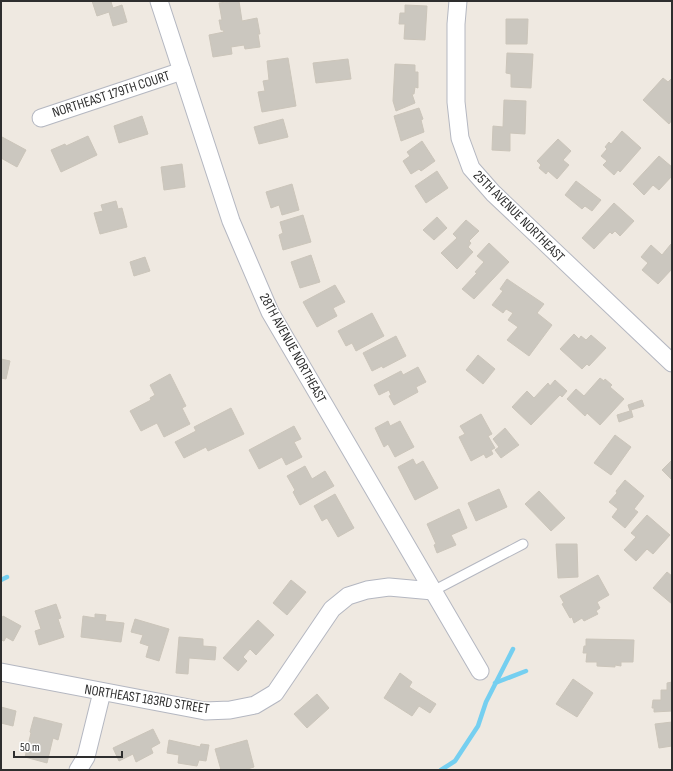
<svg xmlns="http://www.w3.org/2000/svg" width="673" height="771" font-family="'Sofia Sans Condensed',sans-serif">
<rect width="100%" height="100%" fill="#efe9e1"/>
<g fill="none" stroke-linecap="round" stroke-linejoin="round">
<g stroke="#75cff0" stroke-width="4.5">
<polyline points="1,580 7,577"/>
<polyline points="495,683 526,671"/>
<polyline points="441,770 455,761 478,726 486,702 513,649"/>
</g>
</g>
<g fill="#cbc7bf" stroke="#cbc5ba">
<polygon points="92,1 114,1 111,2 113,8 122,5 127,22 113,26 109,12 97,16"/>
<polygon points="234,1 239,1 242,21 257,18 260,34 258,34 260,47 245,49 244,45 231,47 232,54 213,57 209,35 224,32 223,30 221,30 219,20 222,20 219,3"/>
<polygon points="405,5 427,6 425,40 404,39 405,24 399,24 400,13 405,13"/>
<polygon points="506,19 528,19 527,44 506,44"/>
<polygon points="507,53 533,54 531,88 511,87 511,74 506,73"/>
<polygon points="288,58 296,106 262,112 258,92 265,91 263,81 269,80 267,61"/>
<polygon points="348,59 351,79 316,83 313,63"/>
<polygon points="395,64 415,65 415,72 418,72 418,88 415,87 414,94 412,94 415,103 396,111 393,101"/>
<polygon points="663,78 668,82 672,78 672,90 670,92 672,93 672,120 669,124 643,100"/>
<polygon points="504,100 526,101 525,134 510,133 510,151 492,150 493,126 503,127"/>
<polygon points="419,108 423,119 421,120 424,132 401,141 394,116"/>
<polygon points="142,116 148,134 119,143 114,126"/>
<polygon points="283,119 288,137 259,144 254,127"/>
<polygon points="622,131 641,148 620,172 618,170 614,175 603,165 607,161 601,156 607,149 605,147 609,142 611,144"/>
<polygon points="88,136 97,155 61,172 51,150 65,144 66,146"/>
<polygon points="2,137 26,150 17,167 1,158"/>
<polygon points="558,139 571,151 563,160 569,165 557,179 548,171 546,174 539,168 541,165 537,161"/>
<polygon points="422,141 435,161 421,171 419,169 411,174 403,161 410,156 407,152"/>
<polygon points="659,156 672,167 672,176 659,190 653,185 644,195 633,184"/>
<polygon points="182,164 185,187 164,190 161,167"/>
<polygon points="437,171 448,188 426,203 415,186"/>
<polygon points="576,181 601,200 592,211 585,206 582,209 565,195"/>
<polygon points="292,184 299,210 282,215 279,205 271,208 266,192"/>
<polygon points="116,201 118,209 122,208 127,227 100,234 94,213 103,211 101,205"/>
<polygon points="614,203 634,221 620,236 615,231 612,234 610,232 594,249 582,238"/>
<polygon points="303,215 311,242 283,250 279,235 283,233 280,222"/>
<polygon points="437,217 447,228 434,240 423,230"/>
<polygon points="466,220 479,231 469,241 471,243 468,247 473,252 457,269 441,253 457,238 453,234"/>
<polygon points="489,243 509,262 474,299 462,289 477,273 475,272 484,262 477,256"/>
<polygon points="671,244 672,269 658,284 642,270 648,263 641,257 651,245 662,255"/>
<polygon points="311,255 320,282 300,288 291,262"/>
<polygon points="145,257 150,271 134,276 130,262"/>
<polygon points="507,279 544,304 537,313 552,325 529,356 507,340 518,327 508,320 513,313 506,309 503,313 492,305 503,291 500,289"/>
<polygon points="335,285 345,302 333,308 337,316 317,327 303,302"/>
<polygon points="372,313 384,336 356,351 352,343 346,346 338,331"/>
<polygon points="574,334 579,339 581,336 586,340 591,335 606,348 589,366 587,364 582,369 560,349"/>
<polygon points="396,336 406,356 383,368 382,366 372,371 363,353"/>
<polygon points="478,355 495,369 483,384 466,370"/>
<polygon points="1,359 10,361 6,379 1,378"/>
<polygon points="418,367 426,382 416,387 418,392 394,405 389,396 391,395 389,390 379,395 374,385 401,371 403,375"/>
<polygon points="170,374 186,406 182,408 190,424 164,437 157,423 141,431 130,411 151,400 150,398 155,395 150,385"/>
<polygon points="600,378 604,381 605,379 612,385 610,387 624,399 600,425 587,413 585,416 567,399 576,389 584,396"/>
<polygon points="555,380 567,391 562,397 560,395 531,425 512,407 527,391 534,398 548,383 550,386"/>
<polygon points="642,400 644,406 631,410 633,417 619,422 617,415 630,411 628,405"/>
<polygon points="231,408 244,434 208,451 206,447 184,458 175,442 196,431 194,427"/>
<polygon points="481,414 492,434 488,436 495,448 491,450 493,454 486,458 484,454 471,461 459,437 465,434 460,426"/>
<polygon points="388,421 390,426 400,421 414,447 395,457 388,444 384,447 375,428"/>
<polygon points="294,426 301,439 294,442 302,457 286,465 282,457 259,469 249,450"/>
<polygon points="505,428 519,445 501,458 495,450 499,447 493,439"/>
<polygon points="615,435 631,447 611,475 594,463"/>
<polygon points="413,459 416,465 423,461 438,488 415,500 398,467"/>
<polygon points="672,460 672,480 662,470"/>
<polygon points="305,466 312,479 325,471 334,486 300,505 293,492 295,490 287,476"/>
<polygon points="625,480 644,496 634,509 638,512 625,528 612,517 618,509 609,502 617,493 616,491"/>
<polygon points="499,489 507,507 476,521 468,503"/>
<polygon points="539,491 565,518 551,531 525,504"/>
<polygon points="335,494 354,528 338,537 327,518 322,521 314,506"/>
<polygon points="459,509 467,528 451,535 456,545 437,553 434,545 436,544 427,524"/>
<polygon points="647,515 670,535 653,554 647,549 636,561 624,550 636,537 631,533"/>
<polygon points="556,544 577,544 578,577 558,578"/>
<polygon points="667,572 672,576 672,604 653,588"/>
<polygon points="598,575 609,595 597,602 600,608 596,611 598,614 584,621 582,618 574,623 572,617 570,618 562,604 564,603 560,596"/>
<polygon points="291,580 306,592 287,615 273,603"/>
<polygon points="56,604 61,618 58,619 64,637 39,645 35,631 41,629 35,611"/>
<polygon points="95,614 106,615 105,621 124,623 121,642 81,637 83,616 95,618"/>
<polygon points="3,616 21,626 13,641 6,637 4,641 1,640 1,620"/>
<polygon points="135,619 169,629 159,661 146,657 149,646 140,643 143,635 131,632"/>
<polygon points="258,620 274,635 256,655 250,649 243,657 247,661 238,671 223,658"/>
<polygon points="179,637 203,639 203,646 216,647 215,660 189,658 188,674 176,673"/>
<polygon points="586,639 634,640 633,662 621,662 621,666 615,665 615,667 597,666 597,662 586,662 587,653 583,653 584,646 586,646"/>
<polygon points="400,673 412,682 409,687 436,704 430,713 419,706 412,716 384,698"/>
<polygon points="573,679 593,693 577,717 556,704"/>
<polygon points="672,682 672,711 654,712 654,708 652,708 653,700 661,700 661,690 667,690 667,683"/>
<polygon points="317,694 329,708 307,728 294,714"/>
<polygon points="1,707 16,711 13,726 1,723"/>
<polygon points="34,717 62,724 58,740 53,738 47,763 25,757 31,733 30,732"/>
<polygon points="672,722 672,746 659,748 655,724"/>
<polygon points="153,729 160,743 151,748 153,753 136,762 133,754 119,761 113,748"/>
<polygon points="169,740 200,747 201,744 209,745 206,761 199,760 197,766 178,763 179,755 167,753"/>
<polygon points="247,740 254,767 244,770 221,770 215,749"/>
</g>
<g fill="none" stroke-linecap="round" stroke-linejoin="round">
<g stroke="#b4b7c1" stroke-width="11">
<polyline id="service" points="433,591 523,544"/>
</g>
<g stroke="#b4b7c1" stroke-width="19">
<g id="minor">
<polyline points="159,1 231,221 270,312 480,671"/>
<polyline points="458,1 456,24 456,102 460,138 471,168 493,193 672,363"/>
<polyline points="41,118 182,71"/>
<polyline points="1,672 205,711 230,710 255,705 275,693 332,609 348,596 367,590 389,587 433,591"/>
<polyline points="78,770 86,757 102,692"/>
</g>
</g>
<use href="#service" stroke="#fff" stroke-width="9"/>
<use href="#minor" stroke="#fff" stroke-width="17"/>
</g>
<g text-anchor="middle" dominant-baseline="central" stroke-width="3" stroke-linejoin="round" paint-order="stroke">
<g font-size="14" fill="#2e2e2e" stroke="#fff">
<text transform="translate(111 94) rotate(-18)">NORTHEAST 179TH COURT</text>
<text transform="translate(519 216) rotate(45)">25TH AVENUE NORTHEAST</text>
<text transform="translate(293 348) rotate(61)">28TH AVENUE NORTHEAST</text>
<text transform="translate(147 699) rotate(9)">NORTHEAST 183RD STREET</text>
</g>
</g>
<rect width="673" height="771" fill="none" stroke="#2e2e2e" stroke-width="4"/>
<path d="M14 751v6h108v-6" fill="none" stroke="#2e2e2e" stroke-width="2"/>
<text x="20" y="751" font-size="12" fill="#2e2e2e" stroke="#ffffff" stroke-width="3" paint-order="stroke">50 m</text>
</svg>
